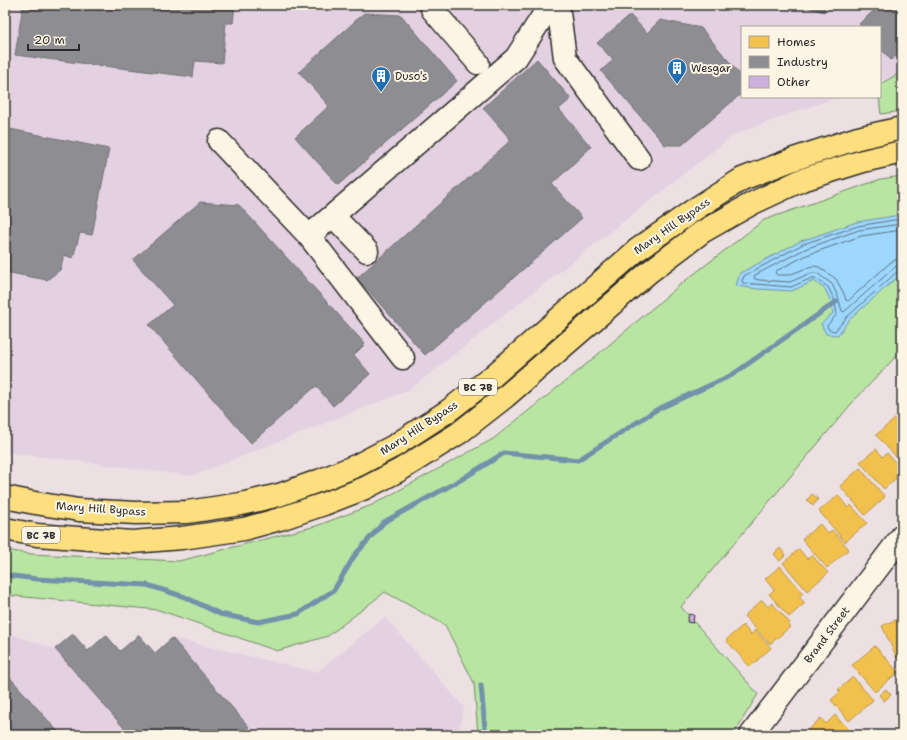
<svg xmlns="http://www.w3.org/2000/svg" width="907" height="740" font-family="'Shantell Sans',sans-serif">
<rect width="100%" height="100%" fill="#ede0e3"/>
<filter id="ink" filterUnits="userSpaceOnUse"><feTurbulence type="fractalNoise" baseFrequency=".025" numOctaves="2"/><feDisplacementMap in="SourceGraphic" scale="8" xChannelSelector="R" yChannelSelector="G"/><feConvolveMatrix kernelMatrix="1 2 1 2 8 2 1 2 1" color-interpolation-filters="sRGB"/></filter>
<g filter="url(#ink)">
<g fill="#e3d1e1">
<polygon points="5,5 902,5 902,74 880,81 880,27 742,27 742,97 837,97 735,134 409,390 192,476 5,452"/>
<polygon points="385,617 464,707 458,735 5,735 5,632 55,649 73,634 88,651 106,635 120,651 139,635 155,653 172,638 317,672"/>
</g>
<g fill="#b8e5a2" stroke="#728866">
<polygon points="902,72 902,111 881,114 879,97 880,97 880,84"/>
<polygon points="902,176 902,350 852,403 681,607 758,694 733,735 478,735 474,683 445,625 385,592 328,636 277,651 159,610 5,595 5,550 31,554 179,561 316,526 372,505 493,439 577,372 681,284 764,220 881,179"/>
</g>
<polygon fill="#9ed7fe" stroke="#7092aa" points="902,215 902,273 849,320 838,335 826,334 821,324 833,313 830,300 825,289 814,281 792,291 758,289 736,286 740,273 801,241 857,222 894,216"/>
<g fill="#f2c14e" stroke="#b69444">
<polygon points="897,417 902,423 902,455 898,459 876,435"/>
<polygon points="876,449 883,457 887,453 902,470 902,473 884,489 860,462"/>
<polygon points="860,468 885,497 865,515 840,486"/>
<polygon points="812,494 818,499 813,506 807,500"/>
<polygon points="838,495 848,508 851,505 867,523 845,542 819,511"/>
<polygon points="820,524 828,534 832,530 849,549 827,568 802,539"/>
<polygon points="780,548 786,555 780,561 774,554"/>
<polygon points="799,549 807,559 812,555 828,573 807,591 783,563"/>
<polygon points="780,566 803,593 799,597 805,603 789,617 769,594 774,590 765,579"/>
<polygon points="762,600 768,607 772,603 790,623 788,625 790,627 770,644 744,616"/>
<polygon points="902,617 902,656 897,658 882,626"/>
<polygon points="743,625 751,635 755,630 771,648 750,667 726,640"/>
<polygon points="875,646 898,672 875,692 852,665"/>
<polygon points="853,677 873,700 849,721 831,700 840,692 838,690"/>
<polygon points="886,689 891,695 884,701 879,695"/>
<polygon points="835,715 840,721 842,722 855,735 810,735 807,731 821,718 826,724"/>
</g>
<g fill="#8d8d92" stroke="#707073">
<polygon points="23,5 235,5 233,23 226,23 222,63 195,61 193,77 15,55"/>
<polygon points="800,5 826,5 824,12"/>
<polygon points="880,5 897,5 902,11 902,51 891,60 880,48 880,27 862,27 859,24"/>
<polygon points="364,13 401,15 457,81 338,185 295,137 329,106 299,72"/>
<polygon points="630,15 647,33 660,20 701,28 742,77 742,93 682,145 665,145 601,71 613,60 597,43"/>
<polygon points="537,59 571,99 559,109 591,147 552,184 582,218 425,355 357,278 511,140 483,108"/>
<polygon points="5,128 109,149 92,235 80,233 73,258 64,255 60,270 47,280 5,272"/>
<polygon points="200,202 239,205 365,344 354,355 370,374 333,406 316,386 251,443 149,325 173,305 133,260"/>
<polygon points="73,634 88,651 106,635 120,651 139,635 155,653 172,638 249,727 241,735 130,735 55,649"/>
<polygon points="5,672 61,735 5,735"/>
</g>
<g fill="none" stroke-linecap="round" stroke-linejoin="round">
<g stroke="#59707f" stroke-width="1">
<polyline points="902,219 894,220 858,226 803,244 744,276 742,281 743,283 791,287 812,278 815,278 828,287 834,299 837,314 827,326 829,330 835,331 847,317 898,271 902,270"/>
<polyline points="902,224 894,225 859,230 805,249 755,275 754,277 755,279 759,280 790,282 811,273 817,273 832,284 838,297 842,311 844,312 895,267 898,265 902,265"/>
<polyline points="902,230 895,231 861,236 807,255 776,271 775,273 777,275 789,275 809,267 814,266 819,267 836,279 844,294 846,300 848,301 891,262 897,259 902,259"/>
</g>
<g stroke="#7092aa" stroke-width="5">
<polyline points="5,575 37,579 147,585 185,597 220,614 258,622 298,614 334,590 355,555 384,522 462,479 504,453 578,460 656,410 732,375 836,302"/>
<polyline points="481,685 485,729 485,735"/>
</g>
</g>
<polygon fill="#cbafdd" stroke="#2b2b2b" points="689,614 694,615 693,623 687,622"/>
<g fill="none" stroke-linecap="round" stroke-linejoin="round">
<g stroke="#2b2b2b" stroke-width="25">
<g id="minor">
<polyline points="432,5 432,9 478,63"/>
<polyline points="558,5 565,58 639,159"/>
<polyline points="219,141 309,236 516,58 550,5"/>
<polyline points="333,216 367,251"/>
<polyline points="309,236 403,358"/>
<polyline points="751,735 902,536"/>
</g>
</g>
<g stroke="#2b2b2b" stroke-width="25">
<g id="highway">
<polyline points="5,497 35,503 79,510 136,513 187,512 241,504 279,495 321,480 358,465 394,446 448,411 493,376 637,250 695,209 742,179 794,159 858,138 902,128"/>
<polyline points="5,529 37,535 132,542 182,538 244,529 280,519 324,504 365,488 400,470 459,433 505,397 649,272 702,232 753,203 802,180 863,161 902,152"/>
</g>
</g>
<use href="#minor" stroke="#fcf5e5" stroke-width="22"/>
<use href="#highway" stroke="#fedf80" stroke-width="22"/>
</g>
</g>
<defs>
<g id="building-pin" transform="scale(1)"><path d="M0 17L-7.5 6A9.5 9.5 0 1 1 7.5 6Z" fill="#1f6fb2" stroke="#fcf5e5"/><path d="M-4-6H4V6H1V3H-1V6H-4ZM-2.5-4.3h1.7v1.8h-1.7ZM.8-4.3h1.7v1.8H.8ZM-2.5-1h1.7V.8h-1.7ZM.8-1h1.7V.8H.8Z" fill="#fff"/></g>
</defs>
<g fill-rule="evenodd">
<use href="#building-pin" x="677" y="68"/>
<use href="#building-pin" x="381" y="76"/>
</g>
<g text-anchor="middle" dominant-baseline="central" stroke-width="4" stroke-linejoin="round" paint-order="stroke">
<g fill="#fcf5e5" stroke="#6a6863" stroke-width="1">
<rect x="459" y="379" width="38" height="16" rx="3"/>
<rect x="22" y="527" width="38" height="16" rx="3"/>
</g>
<g font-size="10" font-weight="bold" fill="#2b2b2b">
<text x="478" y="387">BC 7B</text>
<text x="41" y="535">BC 7B</text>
</g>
<g font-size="11" fill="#2b2b2b" stroke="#fcf5e5" text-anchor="start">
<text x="691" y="68">Wesgar</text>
<text x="395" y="76">Duso's</text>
</g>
<g font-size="11" fill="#2b2b2b" stroke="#fcf5e5">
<text transform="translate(672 226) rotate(-35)">Mary Hill Bypass</text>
<text transform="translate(419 428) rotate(-33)">Mary Hill Bypass</text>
<text transform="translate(101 509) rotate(4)">Mary Hill Bypass</text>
<text transform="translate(827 635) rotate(-53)">Brand Street</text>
</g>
</g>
<rect width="907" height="740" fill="none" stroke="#fcf5e5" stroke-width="20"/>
<rect x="10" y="10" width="887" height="720" fill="none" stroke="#2b2b2b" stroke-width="1.5" filter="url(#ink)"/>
<rect x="741" y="26" width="140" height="72" fill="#fcf5e5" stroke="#a8a49b"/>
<rect x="749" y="36" width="20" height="12" fill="#f2c14e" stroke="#a8a49b"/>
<text x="777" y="46" font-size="12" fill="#2b2b2b">Homes</text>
<rect x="749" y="56" width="20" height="12" fill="#8d8d92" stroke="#a8a49b"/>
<text x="777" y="66" font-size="12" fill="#2b2b2b">Industry</text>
<rect x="749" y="76" width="20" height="12" fill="#cbafdd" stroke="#a8a49b"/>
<text x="777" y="86" font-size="12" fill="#2b2b2b">Other</text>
<path d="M28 44v6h51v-6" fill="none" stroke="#2b2b2b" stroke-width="2"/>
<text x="34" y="44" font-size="12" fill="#2b2b2b" stroke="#fcf5e5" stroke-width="3" paint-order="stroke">20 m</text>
</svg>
